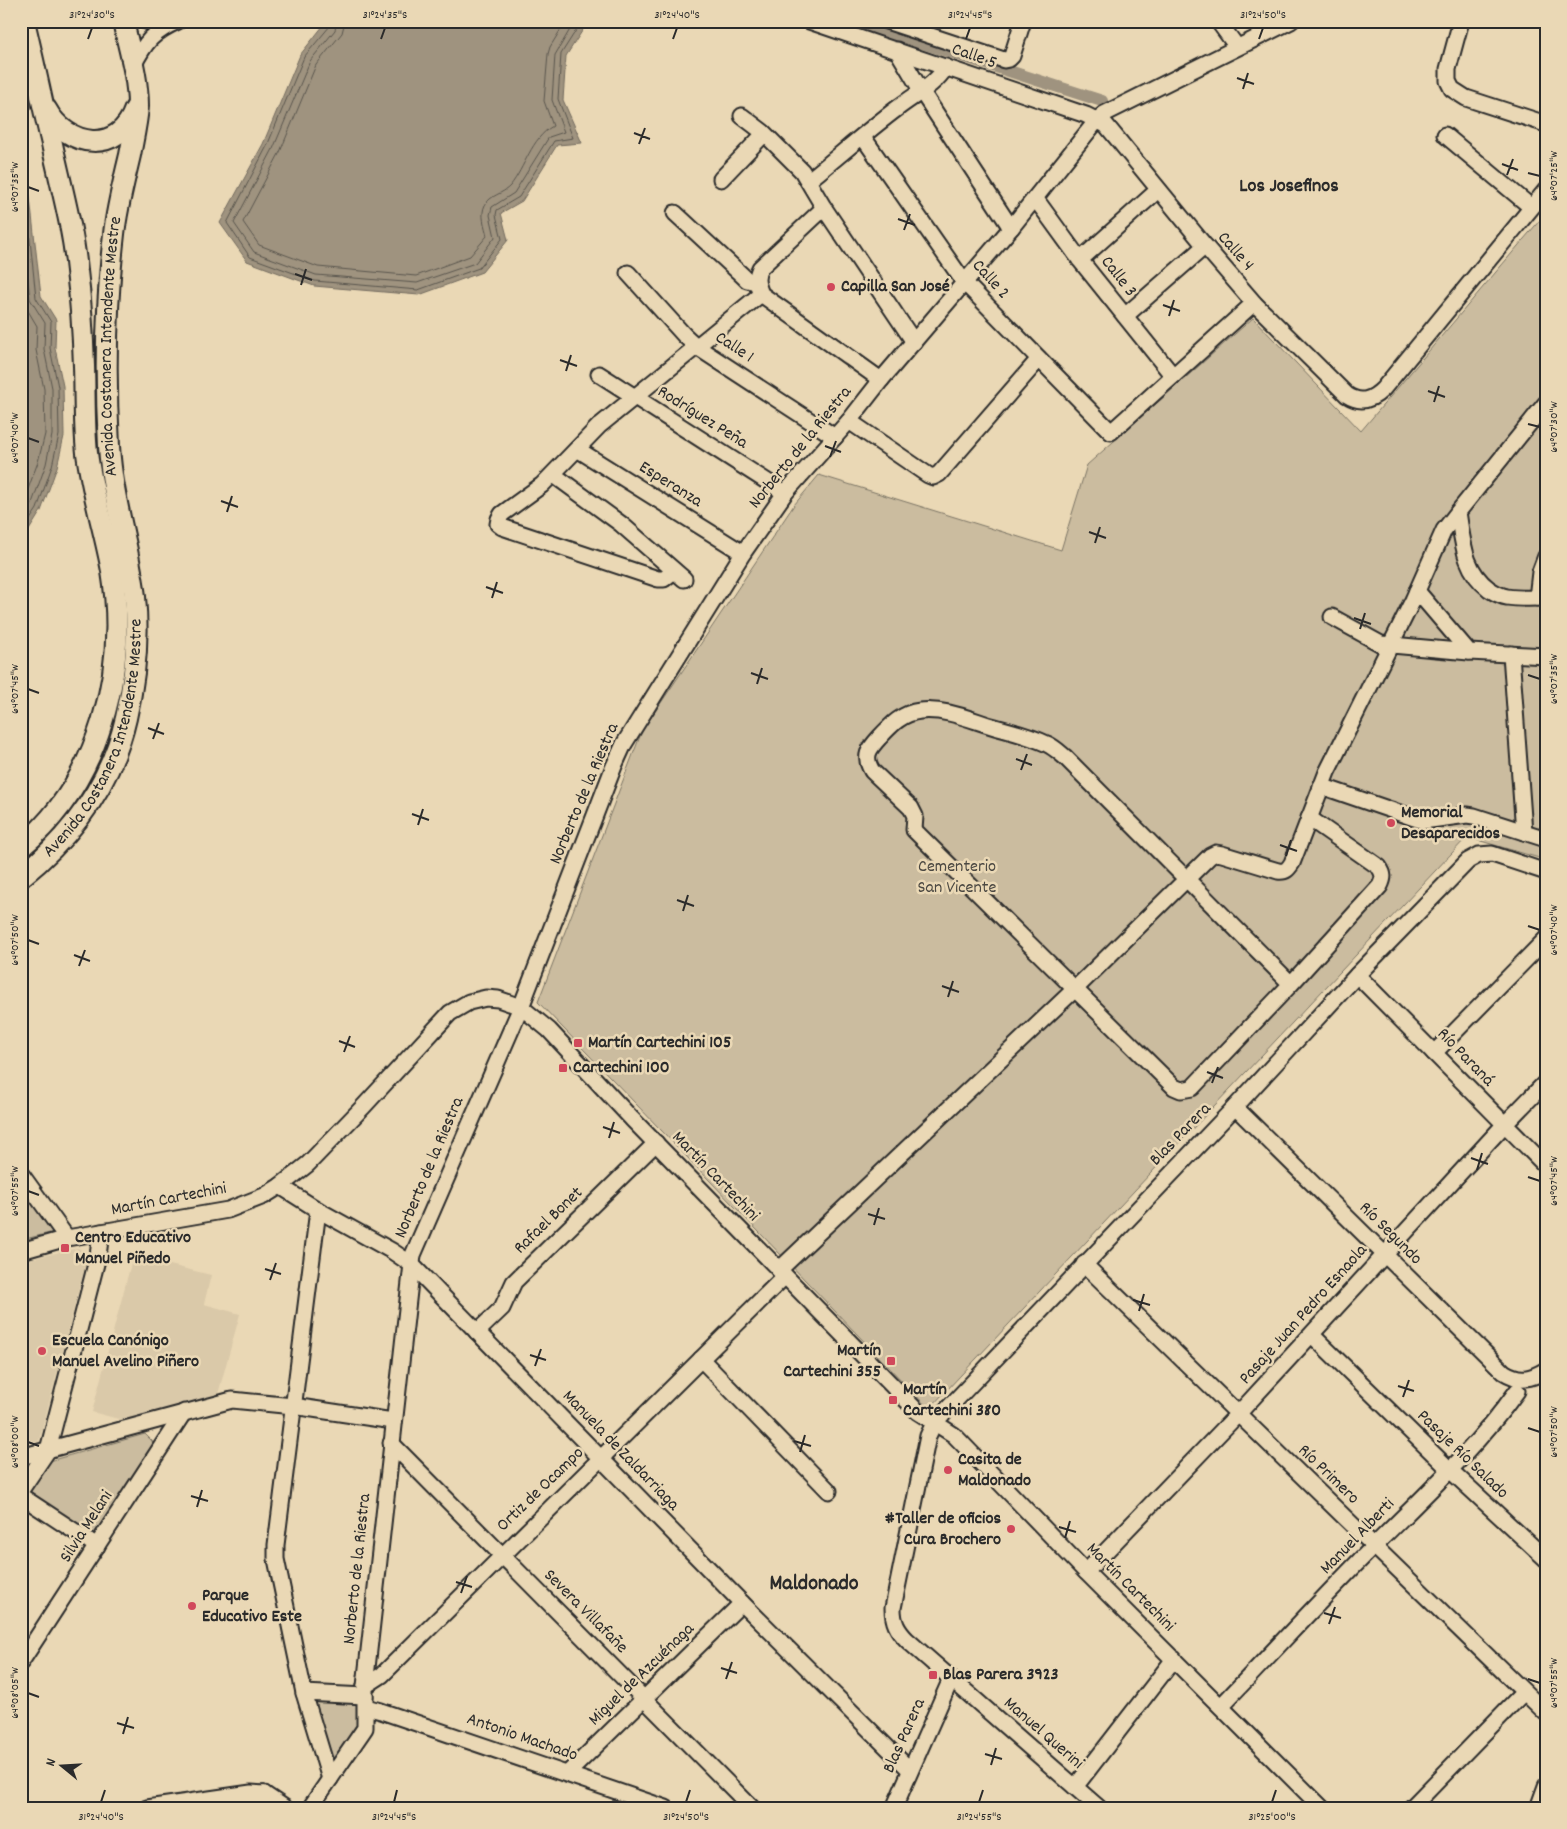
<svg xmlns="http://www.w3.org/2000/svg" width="1567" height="1829" font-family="Dekko,sans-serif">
<rect width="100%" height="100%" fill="#ead8b5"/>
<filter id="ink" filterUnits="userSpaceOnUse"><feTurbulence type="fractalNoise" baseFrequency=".02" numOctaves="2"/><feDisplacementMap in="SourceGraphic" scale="10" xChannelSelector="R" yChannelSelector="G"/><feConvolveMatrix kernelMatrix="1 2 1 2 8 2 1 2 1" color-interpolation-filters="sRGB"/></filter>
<g filter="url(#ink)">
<g fill="#dac9a9">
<polygon points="78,1248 88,1255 39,1441 21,1446 21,1261"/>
<polygon points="133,1256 211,1275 204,1304 240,1314 218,1394 130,1422 92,1412"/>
</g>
<g fill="#cbbc9f" stroke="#7b7465">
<polygon points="1546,213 1546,860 1467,837 929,1409 538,1002 642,731 794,505 819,475 1061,550 1087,465 1253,318 1361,431"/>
<polygon points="21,1185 58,1231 21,1240"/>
<polygon points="145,1434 152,1441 154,1447 98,1531 90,1534 33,1496 29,1488 46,1462"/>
<polygon points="309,1696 359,1703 359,1726 330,1772"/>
</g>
<g fill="#9f937f" stroke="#71695d">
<polygon points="327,21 590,21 586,25 566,56 563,100 582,143 557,145 522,201 501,213 508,240 482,272 419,295 314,286 247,261 220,223 263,144 300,55"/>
<polygon points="21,161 29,189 41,296 56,320 55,348 63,386 64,436 57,467 41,511 21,543"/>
</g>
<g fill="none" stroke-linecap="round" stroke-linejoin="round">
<g stroke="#59554d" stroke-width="1">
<polyline points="331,21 330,26 304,57 267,146 227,223 250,257 315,281 418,290 479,268 502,239 496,215 497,210 519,197 554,141 573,138 558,99 561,54 582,21"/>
<polyline points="337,21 335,30 310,61 273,149 234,223 254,252 316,275 417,283 475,263 495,237 490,215 492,207 514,193 549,137 564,132 552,100 555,55 575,21"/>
<path d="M345,21L342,33L316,65L280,152L243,222L259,245L318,267L416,276L470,256L487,236C485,226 480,215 485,205C490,195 503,194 510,186C525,168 531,138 553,126L544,101L548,54L550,47L566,21"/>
<polyline points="21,179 25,191 36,298 51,322 50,348 58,387 59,435 52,466 37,509 21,533"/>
<polyline points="21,215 30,299 45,323 44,349 52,388 52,435 46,464 31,506 21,522"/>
<polyline points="21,290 24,304 37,326 36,350 44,389 45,434 38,462 21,508"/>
</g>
<polyline stroke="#9f937f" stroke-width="12" points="854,21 1102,101"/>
<g stroke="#2b2b2b" stroke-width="19">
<g id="minor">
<polyline points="146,21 160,24 172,23"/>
<path d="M809,21L1086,115L1106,125L1205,246L1254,303L1347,395C1361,404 1372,400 1383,389L1546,190"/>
<polyline points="886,21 1004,60 1009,59 1012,56 1023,21"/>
<polyline points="1218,21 1237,47"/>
<polyline points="1461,21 1448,69 1448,81 1452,89 1466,98 1546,124"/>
<polyline points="897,50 922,92 1011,228"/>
<path d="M133,66C145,42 153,32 178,21"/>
<polyline points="742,116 763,132 802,171 824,208 914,342"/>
<polyline points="1445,135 1531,207"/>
<polyline points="863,137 964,282 1111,432 1254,303"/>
<polyline points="721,179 764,134"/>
<path d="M809,180C839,156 868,130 899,107C916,94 935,85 946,67"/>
<polyline points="1035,198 1080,260 1173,376"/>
<path d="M824,208L760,268C755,278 757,284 761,294L881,380"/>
<polyline points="675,213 743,276 747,280 756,282"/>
<polyline points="1080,260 1158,190"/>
<polyline points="628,273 684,335 697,347 835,437"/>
<polyline points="1125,316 1205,246"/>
<polyline points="599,374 785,493"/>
<path d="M1546,403L1458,512C1463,541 1463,569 1489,589C1495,593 1500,596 1507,597C1519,599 1533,598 1546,598"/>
<polyline points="849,421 928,475 933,477 939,474 1039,359"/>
<polyline points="577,449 743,553"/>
<polyline points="554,475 621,524 684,579"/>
<polyline points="674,571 664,579 658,579 502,527 498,524 499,519 502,514 542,485 599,426 761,294"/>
<polyline points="1417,591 1469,652 1546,656"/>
<polyline points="1537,598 1540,572 1546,556"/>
<polyline points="1332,617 1381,644 1469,652"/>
<polyline points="1511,654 1524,832"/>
<polyline points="1321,786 1423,821 1467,815 1474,816 1546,839"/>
<polyline points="1357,975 1546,1166"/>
<path d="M1291,984L1065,757C1060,753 1054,747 1047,744C1030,736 1013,732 995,727C971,720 945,708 920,711C902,713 891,725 879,738C869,749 863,756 872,771L911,808L915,816L914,830L1174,1087L1181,1090L1192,1088L1291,984L1380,886C1384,878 1384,874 1379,867L1309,818"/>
<polyline points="1434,1053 1546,939"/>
<path d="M1235,1107L1504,1372C1520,1382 1531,1379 1546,1370"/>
<polyline points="21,1174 67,1238"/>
<polyline points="280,1186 318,1210 392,1251 411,1264 742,1603 910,1770"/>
<polyline points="318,1210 276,1545 276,1559 304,1693 330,1779"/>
<polyline points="21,1251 67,1238 228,1210 264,1196 280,1186 308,1164 363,1107 450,1013 469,1002 486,998 498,999 521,1007 549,1030 632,1119 918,1412 954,1435 1086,1572 1322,1808"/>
<polyline points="1084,1264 1546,1713"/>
<path d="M779,1270L1075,989L1210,856L1216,853L1222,854L1278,871C1286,872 1288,869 1292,863L1327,772L1413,600L1444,530L1458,512"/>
<polyline points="477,1332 502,1308 514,1282 656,1143"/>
<polyline points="1312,1335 1450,1470 1546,1559"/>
<polyline points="701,1359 829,1491"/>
<polyline points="391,1443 752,1808"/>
<polyline points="21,1457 232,1400 293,1406 393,1421"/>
<polyline points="21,1490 48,1450 98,1256 101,1232"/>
<polyline points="21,1496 97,1546"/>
<polyline points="1086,1572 1238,1414 1504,1125 1546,1082"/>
<polyline points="21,1662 184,1412"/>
<polyline points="365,1686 382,1675 785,1276"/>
<polyline points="304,1693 365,1696"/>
<path d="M1221,1706C1273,1652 1323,1597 1376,1544C1425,1495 1477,1447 1517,1391"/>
<polyline points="366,1707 381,1711 666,1808"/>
<polyline points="568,1773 742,1603"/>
<polyline points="1075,1787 1174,1659"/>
<polyline points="264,1794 285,1808"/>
<polyline points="147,1808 251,1793 264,1794"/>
<polyline points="244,1808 264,1794"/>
<polyline points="310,1808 365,1728 365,1686 413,1255 521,1007 614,766 624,744 743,553 785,493 849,421 881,380 1011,228 1098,119 1104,114 1291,21"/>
<polyline points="894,1808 951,1679"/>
<path d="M1099,1808L907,1640C897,1630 893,1622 893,1608L928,1436L934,1423L1235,1107L1357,975L1468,861L1479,855L1492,854L1546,872"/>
<polyline points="1411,1808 1524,1692"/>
<polyline points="1538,1808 1546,1786"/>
</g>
</g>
<g stroke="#2b2b2b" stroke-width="24">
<g id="major">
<path d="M46,109C67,148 119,155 135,109"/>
<path d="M21,847C100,782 128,670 112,571C105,532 92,493 87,453C84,424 85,395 84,366C83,334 81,303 77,271C73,228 61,186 52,144C42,103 34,62 24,21"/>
<path id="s1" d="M21,877C73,835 111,784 126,718C135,679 139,637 135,597C129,546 112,498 109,446C105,376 106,304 114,234C117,207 124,181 130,155C133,139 137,122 138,106C138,77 129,49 123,21"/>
</g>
</g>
<use href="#minor" stroke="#ead8b5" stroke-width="15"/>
<use href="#major" stroke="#ead8b5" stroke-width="20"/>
</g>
</g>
<path fill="none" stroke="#2b2b2b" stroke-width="2" d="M88,39L92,28M381,39L385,28M673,39L677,28M966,39L970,28M1259,39L1263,28M1237,78L1254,84M1243,89L1248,73M634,133L650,139M639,144L645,128M1502,164L1518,170M1528,173L1540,176M1507,175L1513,159M28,187L39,191M898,219L915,225M904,230L910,214M295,274L312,280M301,285L306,269M1163,305L1180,311M1169,316L1174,300M560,360L577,366M566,371L571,355M1428,391L1445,397M1434,402L1439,386M1528,424L1540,427M28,438L39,442M825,446L841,452M830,457L836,441M221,501L238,507M227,512L232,496M1089,532L1106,538M1095,543L1100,527M486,587L503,593M492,598L497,582M1354,618L1371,624M1360,629L1365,613M751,673L768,679M1528,675L1540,679M757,684L762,668M28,689L39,693M148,728L164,734M153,739L159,723M1016,759L1032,765M1021,770L1027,754M412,814L429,820M418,825L423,809M1280,845L1297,851M1286,856L1291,840M677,900L694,906M683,911L688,895M1528,926L1540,930M28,940L39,944M74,955L90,961M79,966L85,950M942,986L959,992M948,997L953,981M339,1041L355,1047M344,1052L350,1036M1207,1072L1223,1078M1212,1083L1218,1067M603,1127L620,1133M609,1138L614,1122M1471,1158L1488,1164M1477,1170L1482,1153M1528,1177L1540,1181M28,1191L39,1195M868,1214L885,1219M874,1225L879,1208M265,1269L281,1274M270,1280L276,1263M1133,1300L1150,1305M1139,1311L1144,1294M530,1355L546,1360M535,1366L541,1349M1398,1386L1414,1391M1403,1397L1409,1380M1528,1428L1540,1432M794,1441L811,1446M28,1442L39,1446M800,1452L805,1435M191,1496L208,1501M197,1507L202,1490M1059,1527L1076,1532M1065,1538L1070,1521M456,1582L472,1587M461,1593L467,1576M1324,1613L1341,1618M1329,1624L1335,1607M721,1668L737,1673M726,1679L732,1662M1528,1679L1540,1683M28,1693L39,1697M117,1723L134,1728M123,1734L128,1717M985,1754L1002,1759M991,1765L996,1748M101,1802L105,1790M394,1802L397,1790M686,1802L690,1790M979,1802L983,1790M1272,1802L1276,1790"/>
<g fill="#d1495b" stroke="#ead8b5" stroke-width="2">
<circle cx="831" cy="287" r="5"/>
<circle cx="1391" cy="823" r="5"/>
<rect x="573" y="1038" width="10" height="10" rx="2.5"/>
<rect x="558" y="1063" width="10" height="10" rx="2.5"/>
<rect x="60" y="1243" width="10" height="10" rx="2.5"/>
<circle cx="42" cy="1351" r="5"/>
<rect x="886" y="1356" width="10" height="10" rx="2.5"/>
<rect x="888" y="1395" width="10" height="10" rx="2.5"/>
<circle cx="948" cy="1470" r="5"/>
<circle cx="1011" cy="1529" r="5"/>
<circle cx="192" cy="1606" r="5"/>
<rect x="928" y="1670" width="10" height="10" rx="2.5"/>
</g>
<g text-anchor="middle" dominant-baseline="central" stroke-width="5" stroke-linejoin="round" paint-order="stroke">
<g font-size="18" fill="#2b2b2b" stroke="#ead8b5">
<text transform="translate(974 57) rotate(19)">Calle 5</text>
<text transform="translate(1235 252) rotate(49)">Calle 4</text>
<text transform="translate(1118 277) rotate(52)">Calle 3</text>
<text transform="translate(990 280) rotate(48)">Calle 2</text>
<text stroke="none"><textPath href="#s1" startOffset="569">Avenida Costanera Intendente Mestre</textPath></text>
<text transform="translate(734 348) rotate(33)">Calle 1</text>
<text transform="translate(702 418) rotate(32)">Rodríguez Peña</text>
<text transform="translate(801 448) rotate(-51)">Norberto de la Riestra</text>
<text transform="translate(670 485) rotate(32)">Esperanza</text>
<text stroke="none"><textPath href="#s1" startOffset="164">Avenida Costanera Intendente Mestre</textPath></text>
<text transform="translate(585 794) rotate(-67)">Norberto de la Riestra</text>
<text transform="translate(1465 1058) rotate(46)">Río Paraná</text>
<text transform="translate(1181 1135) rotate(-46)">Blas Parera</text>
<text transform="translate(430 1168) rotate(-67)">Norberto de la Riestra</text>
<text transform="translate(715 1177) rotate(46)">Martín Cartechini</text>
<text transform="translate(169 1200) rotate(-11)">Martín Cartechini</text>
<text transform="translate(549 1221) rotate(-44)">Rafael Bonet</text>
<text transform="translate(1390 1234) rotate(45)">Río Segundo</text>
<text transform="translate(1304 1315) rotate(-48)">Pasaje Juan Pedro Esnaola</text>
<text transform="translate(620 1451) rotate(46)">Manuela de Zaldarriaga</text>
<text transform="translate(1462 1455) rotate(44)">Pasaje Río Salado</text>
<text transform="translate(1328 1475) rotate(44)">Río Primero</text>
<text transform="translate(541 1490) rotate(-44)">Ortiz de Ocampo</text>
<text transform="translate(87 1527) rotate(-57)">Silvia Melani</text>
<text transform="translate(1358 1537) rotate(-46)">Manuel Alberti</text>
<text transform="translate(358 1569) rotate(-84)">Norberto de la Riestra</text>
<text transform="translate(1130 1588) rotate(45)">Martín Cartechini</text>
<text transform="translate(585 1612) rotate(45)">Severa Villafañe</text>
<text transform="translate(642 1675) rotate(-44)">Miguel de Azcuénaga</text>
<text transform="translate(1043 1734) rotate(41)">Manuel Querini</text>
<text transform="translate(905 1736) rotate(-66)">Blas Parera</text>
<text transform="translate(522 1738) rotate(19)">Antonio Machado</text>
</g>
<g font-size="18" font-weight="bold" fill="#2b2b2b" stroke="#ead8b5" text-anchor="start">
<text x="841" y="287">Capilla San José</text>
<text x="1401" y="813">Memorial<tspan x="1401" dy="21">Desaparecidos</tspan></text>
<text x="588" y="1043">Martín Cartechini 105</text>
<text x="573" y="1068">Cartechini 100</text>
<text x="75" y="1238">Centro Educativo<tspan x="75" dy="21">Manuel Piñedo</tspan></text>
<text x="52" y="1341">Escuela Canónigo<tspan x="52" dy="21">Manuel Avelino Piñero</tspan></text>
<text x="881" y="1351" text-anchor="end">Martín<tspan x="881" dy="21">Cartechini 355</tspan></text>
<text x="903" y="1390">Martín<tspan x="903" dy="21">Cartechini 380</tspan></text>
<text x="958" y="1460">Casita de<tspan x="958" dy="21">Maldonado</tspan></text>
<text x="1001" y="1519" text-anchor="end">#Taller de oficios<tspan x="1001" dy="21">Cura Brochero</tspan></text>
<text x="202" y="1596">Parque<tspan x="202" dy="21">Educativo Este</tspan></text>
<text x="943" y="1675">Blas Parera 3923</text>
</g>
<g font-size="18" fill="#4b4842" stroke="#ead8b5">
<text x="957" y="867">Cementerio<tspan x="957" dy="21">San Vicente</tspan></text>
</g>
<g font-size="20" font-weight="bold" fill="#2b2b2b" stroke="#ead8b5">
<text x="1289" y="187">Los Josefinos</text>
</g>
<g font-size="22" font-weight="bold" fill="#2b2b2b" stroke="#ead8b5">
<text x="814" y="1584">Maldonado</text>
</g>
</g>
<rect width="1567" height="1829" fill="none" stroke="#ead8b5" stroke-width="55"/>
<g transform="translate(62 1766) rotate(288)" stroke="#ead8b5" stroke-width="4" paint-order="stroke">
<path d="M0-4L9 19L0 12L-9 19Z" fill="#2b2b2b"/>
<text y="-8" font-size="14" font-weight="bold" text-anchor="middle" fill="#2b2b2b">N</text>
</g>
<rect x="28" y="28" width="1512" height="1774" fill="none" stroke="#2b2b2b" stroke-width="2"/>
<g font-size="12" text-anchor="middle" fill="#2b2b2b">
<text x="92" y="18">31°24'30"S</text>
<text x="385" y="18">31°24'35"S</text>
<text x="677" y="18">31°24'40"S</text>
<text x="970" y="18">31°24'45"S</text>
<text x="1263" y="18">31°24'50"S</text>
<text transform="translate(1553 176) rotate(-90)" y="4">64°07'25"W</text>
<text transform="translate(14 187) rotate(-90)" y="4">64°07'35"W</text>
<text transform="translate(1553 427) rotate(-90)" y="4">64°07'30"W</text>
<text transform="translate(14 438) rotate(-90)" y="4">64°07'40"W</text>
<text transform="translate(1553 679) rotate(-90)" y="4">64°07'35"W</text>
<text transform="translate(14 689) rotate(-90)" y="4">64°07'45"W</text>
<text transform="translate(1553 930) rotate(-90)" y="4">64°07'40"W</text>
<text transform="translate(14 940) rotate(-90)" y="4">64°07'50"W</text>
<text transform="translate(1553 1181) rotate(-90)" y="4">64°07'45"W</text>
<text transform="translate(14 1191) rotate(-90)" y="4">64°07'55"W</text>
<text transform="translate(1553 1432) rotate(-90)" y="4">64°07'50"W</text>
<text transform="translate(14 1442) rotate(-90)" y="4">64°08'00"W</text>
<text transform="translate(1553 1683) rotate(-90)" y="4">64°07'55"W</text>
<text transform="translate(14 1693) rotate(-90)" y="4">64°08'05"W</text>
<text x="101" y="1820">31°24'40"S</text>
<text x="394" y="1820">31°24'45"S</text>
<text x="686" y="1820">31°24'50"S</text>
<text x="979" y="1820">31°24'55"S</text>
<text x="1272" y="1820">31°25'00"S</text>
</g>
</svg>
